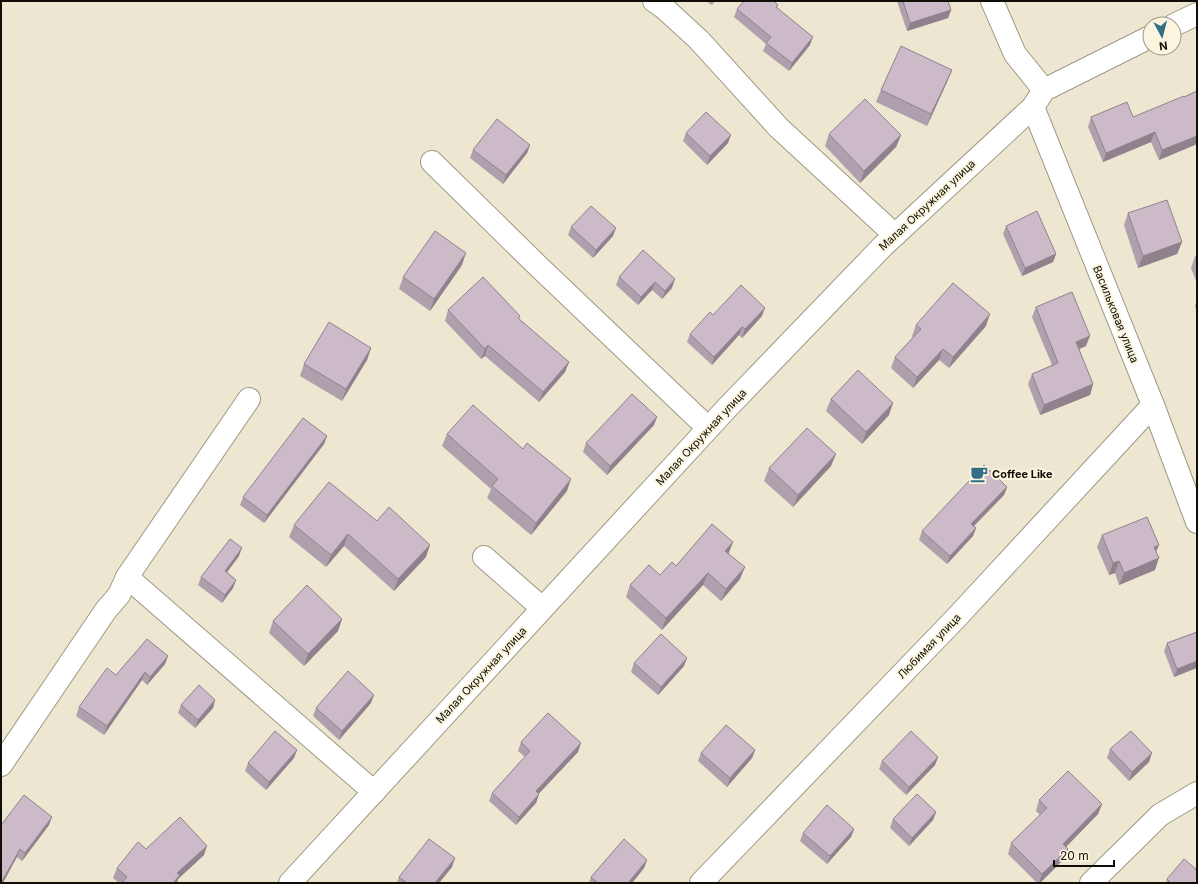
<svg xmlns="http://www.w3.org/2000/svg" width="1198" height="884" font-family="Inter,sans-serif">
<rect width="100%" height="100%" fill="#ede7d1"/>
<g fill="none" stroke-linecap="round" stroke-linejoin="round">
<g stroke="#9e9884" stroke-width="24">
<g id="minor">
<polyline points="654,1 664,8 699,40 779,128 895,235"/>
<polyline points="992,1 1015,54 1044,90"/>
<polyline points="1174,25 1197,14"/>
<polyline points="1033,107 1153,405 1197,522"/>
<polyline points="432,162 538,266 708,428"/>
<polyline points="484,557 542,608"/>
<polyline points="127,577 374,792"/>
<polyline points="1,765 106,610 119,595 127,577 249,399"/>
<polyline points="290,883 727,408 883,246 1033,107 1044,90 1150,37"/>
<polyline points="701,883 957,617 1153,405"/>
<polyline points="1091,883 1160,815 1197,793"/>
</g>
</g>
<use href="#minor" stroke="#fff" stroke-width="22"/>
</g>
<g fill="#afa0ad">
<polygon points="706,1 715,1 712,5"/>
<polygon points="897,1 948,1 951,10 948,18 907,31"/>
<polygon points="778,5 777,8 810,45 789,71 763,51 766,44 734,17 737,9"/>
<polygon points="952,70 947,82 927,126 876,102 881,90"/>
<polygon points="1197,91 1197,144 1159,160 1151,142 1103,162 1088,127 1091,117 1133,117 1184,97"/>
<polygon points="686,133 728,143 707,165 683,141"/>
<polygon points="829,134 901,135 896,147 860,183 825,146"/>
<polygon points="530,145 527,153 503,184 470,158 473,150"/>
<polygon points="1128,213 1182,242 1177,254 1138,268 1124,225"/>
<polygon points="1006,226 1056,254 1053,262 1022,276 1003,234"/>
<polygon points="571,227 613,236 593,258 568,235"/>
<polygon points="643,250 672,288 662,299 652,290 638,305 616,285 619,277"/>
<polygon points="1195,256 1197,256 1197,283 1191,268"/>
<polygon points="462,265 430,311 399,289 403,277"/>
<polygon points="1197,301 1197,310 1195,306"/>
<polygon points="1036,307 1086,346 1079,349 1093,384 1090,395 1040,415 1028,384 1032,374 1052,365 1032,317"/>
<polygon points="448,310 520,316 519,319 569,362 565,372 539,402 485,356 481,359 445,321"/>
<polygon points="713,315 762,316 742,338 739,335 712,365 687,342 690,334"/>
<polygon points="916,325 986,326 949,368 939,360 913,388 891,368 895,357 913,337 912,336"/>
<polygon points="371,348 367,360 342,401 300,376 304,364"/>
<polygon points="831,399 889,415 862,444 826,411"/>
<polygon points="654,425 607,475 583,452 586,443"/>
<polygon points="447,434 567,491 531,535 487,498 491,489 442,446"/>
<polygon points="327,436 324,444 264,523 240,505 243,497"/>
<polygon points="831,466 793,507 764,481 769,468"/>
<polygon points="1007,487 1004,495 974,526 976,528 973,536 947,564 919,540 922,531"/>
<polygon points="377,521 426,557 394,591 344,546 326,567 289,537 294,525"/>
<polygon points="1102,535 1156,552 1155,570 1119,585 1115,573 1109,575 1097,547"/>
<polygon points="733,542 729,553 740,579 721,601 703,585 662,630 626,597 630,585 660,575 676,566"/>
<polygon points="239,556 227,572 236,580 233,588 222,603 198,585 201,577"/>
<polygon points="342,619 338,631 304,666 269,633 273,621"/>
<polygon points="1197,632 1174,677 1164,651 1167,643"/>
<polygon points="168,656 165,664 147,685 142,680 104,735 76,716 79,707"/>
<polygon points="634,663 684,666 658,695 631,672"/>
<polygon points="215,700 213,708 195,728 178,713 181,705"/>
<polygon points="371,703 339,740 313,716 316,708"/>
<polygon points="521,742 578,752 538,794 539,794 536,803 516,825 489,801 492,793 525,757 518,751"/>
<polygon points="1110,749 1149,762 1129,781 1107,758"/>
<polygon points="755,750 752,758 727,787 698,761 701,753"/>
<polygon points="938,757 935,765 906,795 879,769 882,761"/>
<polygon points="294,758 266,790 245,771 248,763"/>
<polygon points="1039,800 1102,804 1098,814 1066,847 1068,849 1064,859 1040,883 1037,883 1008,854 1011,843 1040,815 1036,811"/>
<polygon points="936,812 933,820 909,846 890,828 893,819"/>
<polygon points="1,825 49,825 22,861 17,857"/>
<polygon points="854,829 851,837 827,864 800,841 803,833"/>
<polygon points="146,849 204,855 178,879 177,883 119,883 113,878 117,868"/>
<polygon points="647,860 644,868 632,883 589,883 591,877"/>
<polygon points="452,867 439,883 397,883 399,877"/>
<polygon points="1167,879 1197,883 1166,883"/>
</g>
<g fill="#8f828d">
<polygon points="951,10 948,18 907,31 910,23"/>
<polygon points="813,37 810,45 789,71 792,63"/>
<polygon points="952,70 947,82 927,126 931,114"/>
<polygon points="1155,132 1151,142 1103,162 1106,153"/>
<polygon points="731,135 728,143 707,165 710,156"/>
<polygon points="901,135 896,147 860,183 864,171"/>
<polygon points="1197,136 1197,144 1159,160 1162,150"/>
<polygon points="530,145 527,153 503,184 506,175"/>
<polygon points="616,228 613,236 593,258 596,250"/>
<polygon points="1182,242 1177,254 1138,268 1143,256"/>
<polygon points="466,253 462,265 430,311 434,299"/>
<polygon points="1056,254 1053,262 1022,276 1025,268"/>
<polygon points="675,279 672,288 662,299 665,291"/>
<polygon points="655,282 652,290 638,305 641,297"/>
<polygon points="765,308 762,316 742,338 745,329"/>
<polygon points="990,314 986,326 949,368 953,357"/>
<polygon points="742,327 739,335 712,365 714,357"/>
<polygon points="1090,336 1086,346 1072,352 1076,342"/>
<polygon points="488,345 485,356 481,359 485,349"/>
<polygon points="371,348 367,360 342,401 346,389"/>
<polygon points="943,349 939,360 913,388 917,377"/>
<polygon points="569,362 565,372 539,402 543,392"/>
<polygon points="1093,384 1090,395 1040,415 1044,405"/>
<polygon points="893,403 889,415 862,444 866,432"/>
<polygon points="657,417 654,425 607,475 610,466"/>
<polygon points="327,436 324,444 264,523 267,515"/>
<polygon points="836,454 831,466 793,507 798,495"/>
<polygon points="571,479 567,491 531,535 536,523"/>
<polygon points="1007,487 1004,495 968,532 971,524"/>
<polygon points="976,528 973,536 947,564 950,556"/>
<polygon points="348,534 344,546 326,567 331,555"/>
<polygon points="733,542 728,554 725,551"/>
<polygon points="430,545 426,557 394,591 398,579"/>
<polygon points="1159,545 1154,557 1154,547"/>
<polygon points="242,548 239,556 222,579 225,571"/>
<polygon points="1159,558 1155,570 1119,585 1124,573"/>
<polygon points="1119,561 1115,573 1109,575 1113,563"/>
<polygon points="745,567 740,579 721,601 726,589"/>
<polygon points="708,573 703,585 662,630 666,618"/>
<polygon points="236,580 233,588 222,603 225,595"/>
<polygon points="342,619 338,631 304,666 308,654"/>
<polygon points="168,656 165,664 147,685 150,677"/>
<polygon points="687,658 684,666 658,695 661,687"/>
<polygon points="1197,661 1197,668 1174,677 1177,669"/>
<polygon points="145,672 142,680 104,735 107,726"/>
<polygon points="374,695 371,703 339,740 342,731"/>
<polygon points="215,700 213,708 195,728 198,720"/>
<polygon points="581,743 578,752 533,800 536,791"/>
<polygon points="297,750 294,758 266,790 269,782"/>
<polygon points="755,750 752,758 727,787 730,778"/>
<polygon points="1152,753 1149,762 1129,781 1132,772"/>
<polygon points="938,757 935,765 906,795 909,787"/>
<polygon points="539,794 536,803 516,825 519,817"/>
<polygon points="1102,804 1098,814 1059,854 1063,844"/>
<polygon points="936,812 933,820 909,846 912,838"/>
<polygon points="52,817 49,825 22,861 25,853"/>
<polygon points="854,829 851,837 827,864 830,856"/>
<polygon points="207,846 204,855 178,879 177,883 173,883 177,873"/>
<polygon points="20,849 17,857 3,883 1,883"/>
<polygon points="1068,849 1064,859 1040,883 1039,883 1042,874"/>
<polygon points="455,858 452,867 439,883 435,883"/>
<polygon points="647,860 644,868 632,883 628,883"/>
</g>
<g fill="#ccbac9" stroke="#8f828d">
<polygon points="744,1 774,1 778,5 776,7 813,37 792,63 766,43 771,37 737,9"/>
<polygon points="903,1 948,1 951,10 910,23"/>
<polygon points="901,46 952,70 931,114 881,90"/>
<polygon points="1197,91 1197,136 1162,150 1155,132 1106,153 1091,117 1127,102 1133,117 1184,96 1184,97"/>
<polygon points="865,99 901,135 864,171 829,134"/>
<polygon points="706,112 731,135 710,156 686,133"/>
<polygon points="497,119 530,145 506,175 473,150"/>
<polygon points="1167,200 1182,242 1143,256 1128,213"/>
<polygon points="591,206 616,228 596,250 571,227"/>
<polygon points="1037,211 1056,254 1025,268 1006,226"/>
<polygon points="435,231 466,253 434,299 403,277"/>
<polygon points="643,250 675,279 665,291 655,282 641,297 619,277"/>
<polygon points="483,277 520,316 518,318 569,362 543,392 488,345 485,349 448,310"/>
<polygon points="953,283 990,314 953,357 943,349 917,377 895,357 921,329 916,325"/>
<polygon points="741,285 765,308 745,329 742,327 714,357 690,334 710,312 713,315"/>
<polygon points="1072,292 1090,336 1076,342 1093,384 1044,405 1032,374 1058,363 1036,307"/>
<polygon points="329,322 371,348 346,389 304,364"/>
<polygon points="858,370 893,403 866,432 831,399"/>
<polygon points="632,394 657,417 610,466 586,443"/>
<polygon points="473,405 523,449 527,443 571,479 536,523 492,486 498,479 447,434"/>
<polygon points="303,418 327,436 267,515 243,497"/>
<polygon points="807,428 836,454 798,495 769,468"/>
<polygon points="984,465 1007,487 971,524 976,528 950,556 922,531"/>
<polygon points="329,482 377,521 389,507 430,545 398,579 348,534 331,555 294,525"/>
<polygon points="1147,517 1159,545 1154,547 1159,558 1124,573 1119,561 1113,563 1102,535"/>
<polygon points="712,524 733,542 725,551 745,567 726,589 708,573 666,618 630,585 649,565 660,575 672,562 676,566"/>
<polygon points="230,539 242,548 225,571 236,580 225,595 201,577"/>
<polygon points="307,585 342,619 308,654 273,621"/>
<polygon points="1197,632 1197,661 1177,669 1167,643"/>
<polygon points="661,634 687,658 661,687 634,663"/>
<polygon points="147,639 168,656 150,677 145,672 107,726 79,707 107,668 116,675"/>
<polygon points="348,671 374,695 342,731 316,708"/>
<polygon points="199,685 215,700 198,720 181,705"/>
<polygon points="548,713 581,743 536,791 539,794 519,817 492,793 530,751 521,742"/>
<polygon points="726,725 755,750 730,778 701,753"/>
<polygon points="275,731 297,750 269,782 248,763"/>
<polygon points="911,731 938,757 909,787 882,761"/>
<polygon points="1131,731 1152,753 1132,772 1110,749"/>
<polygon points="1068,771 1102,804 1063,844 1068,849 1042,874 1011,843 1047,808 1039,800"/>
<polygon points="917,794 936,812 912,838 893,819"/>
<polygon points="24,795 52,817 25,853 20,849 1,883 1,825"/>
<polygon points="827,805 854,829 830,856 803,833"/>
<polygon points="180,817 207,846 177,873 180,875 173,883 122,883 127,877 117,868 138,842 146,849"/>
<polygon points="429,839 455,858 435,883 407,883 399,877"/>
<polygon points="624,839 647,860 628,883 598,883 591,877"/>
<polygon points="1184,859 1197,870 1197,883 1171,883 1167,879"/>
</g>
<defs>
<g id="cafe-bare" transform="scale(1.38)"><path d="M-5.5-4.5H6V0H3Q3 3.5 0 3.5H-2.5Q-5.5 3.5-5.5 0ZM3-3.2v2h1.7v-2ZM-6 4.5H4V6H-6Z" fill="#316f85" stroke="#fbf4de" stroke-width="2.5" paint-order="stroke"/></g>
</defs>
<g fill-rule="evenodd">
<use href="#cafe-bare" x="979" y="474"/>
</g>
<g text-anchor="middle" dominant-baseline="central" stroke-width="4" stroke-linejoin="round" paint-order="stroke">
<g font-size="11" fill="#110e07" stroke="#fbf4de">
<text transform="translate(927 205) rotate(-43)">Малая Окружная улица</text>
<text transform="translate(1116 314) rotate(68)">Васильковая улица</text>
<text transform="translate(701 437) rotate(-47)">Малая Окружная улица</text>
<text transform="translate(929 646) rotate(-46)">Любимая улица</text>
<text transform="translate(481 675) rotate(-47)">Малая Окружная улица</text>
</g>
<g font-size="11" font-weight="bold" fill="#110e07" stroke="#fbf4de" text-anchor="start">
<text x="992" y="474">Coffee Like</text>
</g>
</g>
<rect width="1198" height="884" fill="none" stroke="#110e07" stroke-width="4"/>
<g transform="translate(1162 36) rotate(173)"><circle r="19" fill="#fbf4de" stroke="#9d9888"/>
<path d="M0-3L7 15L0 10L-7 15Z" fill="#316f85"/>
<text y="-6" font-size="11" font-weight="bold" text-anchor="middle" fill="#110e07">N</text>
</g>
<path d="M1054 860v6h60v-6" fill="none" stroke="#110e07" stroke-width="2"/>
<text x="1060" y="860" font-size="12" fill="#110e07" stroke="#fbf4de" stroke-width="3" paint-order="stroke">20 m</text>
</svg>
